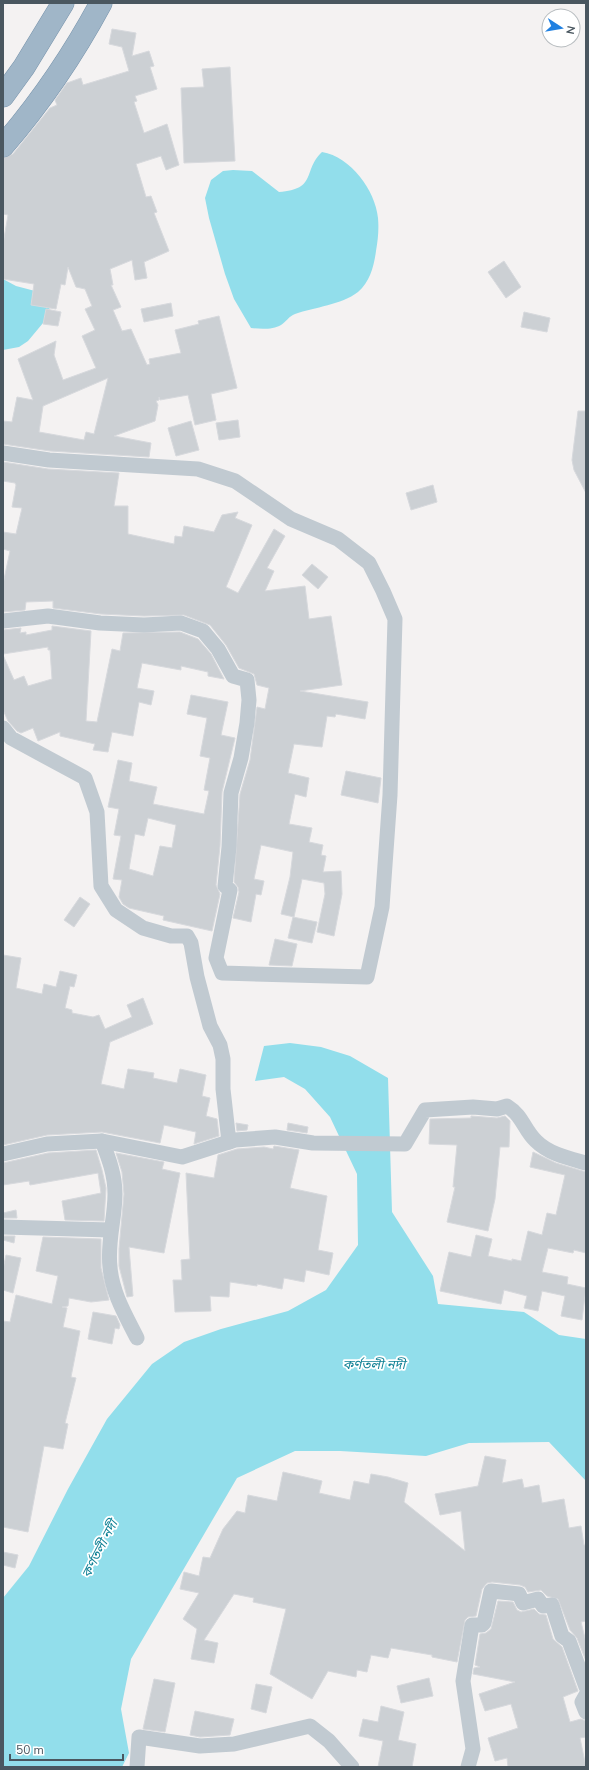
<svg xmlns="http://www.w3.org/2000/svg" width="589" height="1770" font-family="'Nunito Sans','Noto Sans Bengali',sans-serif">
<rect width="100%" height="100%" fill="#f4f2f2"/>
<g fill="#92deeb">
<path d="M322,152C351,157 375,190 378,218C379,229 378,240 376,251C374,266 370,282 358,292C341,305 315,307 295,314C289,316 286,322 281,325C273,330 259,329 251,328L234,299L225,274L209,218L205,198L211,180L223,171L233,170L252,171L279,192C318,189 302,171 322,152Z"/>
<polygon points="3,279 16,286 35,291 50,305 48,317 28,341 19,347 3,350"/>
<polygon points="290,1043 321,1047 350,1056 388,1078 392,1212 433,1276 438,1304 524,1312 559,1335 586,1339 586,1481 549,1442 469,1443 426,1456 340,1451 295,1451 237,1478 131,1659 121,1709 129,1753 122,1767 3,1767 3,1598 29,1566 68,1489 107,1419 152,1364 184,1342 221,1329 288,1311 326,1290 358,1245 357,1174 330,1117 305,1089 284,1077 255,1081 264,1046"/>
</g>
<g fill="#ccd0d4" stroke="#d7d9dd" fill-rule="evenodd">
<path d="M112,29L136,33L132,56L149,51L154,66L150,67L157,89L135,96L137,101L134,102L144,133L167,124L179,165L166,170L161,156L136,164L146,197L151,196L157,212L154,213L169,251L144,262L147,278L135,280L132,260L110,269L113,285H111L121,307L113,310L122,331L131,329L147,365L150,364L149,359L181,353L175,330L199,324L198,321L219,316L237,388L211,394L216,420L195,425L188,395L160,400L159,397V400L156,401L158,405L155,421L114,436L151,443L149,457L50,451L3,444V421L12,422L17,397L33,400L18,359L56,341L54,355L63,380L96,368L82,336L95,330L85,309L92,306L85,289L76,287L68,267L65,285L61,284L56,309L31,305L34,284L3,279V244L8,215L3,214V158L13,154L50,108L57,105L55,100L67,83L81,78L83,85L129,71L122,47L109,44ZM108,378L94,434L86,432L84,440L39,432L43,406Z"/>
<polygon points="230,67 235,161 184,163 181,88 204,87 202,69"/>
<polygon points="504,261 521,287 506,298 488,272"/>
<polygon points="171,303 173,316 144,322 141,309"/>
<polygon points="46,309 61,312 58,326 43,324"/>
<polygon points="524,312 550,318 547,332 521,327"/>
<polygon points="578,411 586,411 586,493 574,470 572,460"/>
<polygon points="238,420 240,437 219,440 216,423"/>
<polygon points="191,421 199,450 176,456 168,428"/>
<polygon points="3,462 48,469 119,473 114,506 128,506 128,534 174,544 175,536 182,537 184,526 214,532 222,515 238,512 235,518 252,525 226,587 238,593 274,529 285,536 267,568 274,571 265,591 305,586 309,619 331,616 342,685 300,691 368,702 365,719 336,714 335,717 327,716 322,747 294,744 288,773 309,778 306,797 295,794 289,824 312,828 309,842 323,845 321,855 326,856 323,872 341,871 342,894 334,936 317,932 325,894 324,883 302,879 294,917 281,914 290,877 293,852 261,845 254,879 264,881 261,895 256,894 251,922 233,918 239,892 238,887 234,882 240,794 250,760 257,707 265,709 269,688 257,685 254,674 239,668 226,645 210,625 184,615 144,616 101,614 53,608 53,601 26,602 25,610 3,612 3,584 10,551 3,549 3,532 16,534 22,508 12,507 16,485 15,483 3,481"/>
<polygon points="433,485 437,502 411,510 406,493"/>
<polygon points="312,564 328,577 318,589 302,575"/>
<polygon points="52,626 91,631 86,721 97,722 112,649 120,651 123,633 180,632 198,639 211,654 224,679 208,676 208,672 181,666 181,670 142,663 137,688 154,691 151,705 139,702 133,736 112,732 108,752 93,750 95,744 60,736 60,732 38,741 33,728 21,733 17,731 8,721 3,710 3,655 14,680 24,676 28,686 52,679 50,650 48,650 48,647 3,654 3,630 21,628 20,633 26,632 26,635 52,630"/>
<path d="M191,695L228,702L221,735L235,738L222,792L220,846L216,885L220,894L212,931L163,920L164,916L129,908L123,904L119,897L122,880L113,879L121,836L114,835L119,809L108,807L118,760L132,763L129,781L157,787L153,804L204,814L209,791L204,790L210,758L200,756L207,718L187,714ZM148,818L176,825L172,848L160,846L153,876L129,869L135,834L144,836Z"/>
<polygon points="346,771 381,778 378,803 341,795"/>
<polygon points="80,897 90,904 74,927 64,920"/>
<polygon points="293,917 317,922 312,943 288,938"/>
<polygon points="275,939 297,944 292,966 269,965"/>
<polygon points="3,955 21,958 16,988 42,994 44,984 56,987 60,971 77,975 74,987 70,986 65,1008 72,1010 72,1013 93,1017 99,1015 105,1029 132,1017 127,1005 143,998 153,1024 110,1042 101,1084 124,1089 128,1069 154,1073 153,1078 177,1083 180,1069 206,1075 202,1096 210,1098 206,1116 217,1119 219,1136 194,1144 196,1132 164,1125 160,1143 102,1132 47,1135 3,1145"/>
<polygon points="471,1116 497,1118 505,1116 510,1121 509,1147 500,1147 495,1199 488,1231 447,1222 455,1187 453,1187 457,1145 429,1144 430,1119 471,1118"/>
<polygon points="236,1123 248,1125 247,1130 237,1131"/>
<polygon points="288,1123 308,1127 307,1133 287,1130"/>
<polygon points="274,1146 299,1150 290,1188 327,1196 318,1250 333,1253 329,1275 306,1270 304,1282 284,1278 282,1289 257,1284 257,1286 230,1282 229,1297 210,1296 211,1311 175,1312 173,1280 182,1280 181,1260 190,1259 186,1173 214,1178 218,1155 237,1149 264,1147 273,1149"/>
<polygon points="96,1150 102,1170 106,1188 104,1221 65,1220 62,1201 101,1193 98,1173 30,1185 29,1181 3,1185 3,1163 48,1153"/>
<polygon points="533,1152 556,1163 586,1172 586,1253 574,1250 573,1253 548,1248 542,1272 568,1277 567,1284 586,1288 582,1320 561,1316 565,1296 542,1291 538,1311 524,1308 527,1296 504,1290 501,1304 440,1291 449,1252 471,1257 476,1235 492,1239 488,1256 512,1261 512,1259 521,1261 528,1231 542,1235 547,1213 556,1215 565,1175 530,1167"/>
<polygon points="116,1153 164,1162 162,1169 180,1173 164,1253 129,1247 133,1296 127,1297 119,1266 119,1249 124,1194 122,1172"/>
<polygon points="16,1210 17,1218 3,1218 3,1213"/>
<polygon points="3,1236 15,1236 14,1243 3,1240"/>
<polygon points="43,1237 101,1239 101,1268 109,1300 91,1302 69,1298 68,1306 62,1307 67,1308 63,1327 80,1331 71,1377 76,1378 65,1423 68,1424 63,1449 44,1446 28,1532 3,1527 3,1321 10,1322 16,1295 52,1304 58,1276 36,1271"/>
<polygon points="6,1255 21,1258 13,1293 3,1290 3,1269"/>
<polygon points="93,1312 116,1316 120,1325 119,1329 115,1328 112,1344 88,1339"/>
<polygon points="485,1456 506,1460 502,1483 522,1479 524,1488 539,1485 542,1503 564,1499 569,1528 581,1526 584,1545 586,1545 586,1621 581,1622 586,1642 586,1661 577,1638 570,1630 558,1599 547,1596 541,1590 528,1592 525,1587 520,1585 492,1582 487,1583 482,1589 476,1616 468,1617 465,1620 457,1662 432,1657 432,1655 391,1648 388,1658 371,1655 367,1672 357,1670 356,1677 328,1671 312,1699 270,1674 286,1609 253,1602 254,1598 234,1594 204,1640 218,1643 214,1663 191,1659 197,1629 183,1619 199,1593 180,1589 184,1572 199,1576 203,1557 210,1558 223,1529 237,1511 245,1513 248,1495 277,1501 283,1472 322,1481 319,1493 350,1500 354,1481 369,1484 371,1474 388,1477 408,1483 404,1502 465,1551 461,1511 440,1515 435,1494 478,1486"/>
<polygon points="3,1552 18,1555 15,1568 3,1565"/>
<polygon points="498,1601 513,1602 517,1610 521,1612 534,1609 539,1614 546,1615 553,1639 562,1647 578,1691 563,1697 570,1722 581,1719 586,1721 586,1737 580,1738 586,1767 508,1767 507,1758 495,1761 488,1738 518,1728 511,1704 485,1711 479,1694 515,1682 473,1674 474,1668 480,1667 475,1665 480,1634 486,1633 491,1629"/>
<polygon points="429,1678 433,1696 401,1703 397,1686"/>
<polygon points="154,1679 175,1683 165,1732 143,1729"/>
<polygon points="256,1684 272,1687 266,1713 251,1709"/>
<polygon points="381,1706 404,1712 398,1740 416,1744 412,1767 378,1767 383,1741 359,1736 363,1719 378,1722"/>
<polygon points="195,1711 234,1719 230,1735 200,1737 190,1735"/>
</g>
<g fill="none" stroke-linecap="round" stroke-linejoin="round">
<g stroke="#7793ab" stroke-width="23">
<g id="trunk">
<polyline points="3,96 24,67 63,3"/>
<path d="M3,146C41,102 73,55 101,3"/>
</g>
</g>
<g stroke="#c1cad1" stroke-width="15">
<polyline points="3,453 49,460 198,469 235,481 291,519 338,539 369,563 383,591 395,619 390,795 382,907 367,977 222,973 216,958 230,890 225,886 229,847 231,793 241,758 247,723 249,700 247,680 233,676 218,649 203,631 181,623 144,625 100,623 48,616 3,621"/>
<polyline points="3,728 11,738 85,778 97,812 101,886 116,910 143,928 171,936 187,936 191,943 197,977 210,1026 220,1045 223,1059 223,1089 229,1142"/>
<path d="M102,1141C109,1159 115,1175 115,1194C115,1219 107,1242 110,1267C112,1293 126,1316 137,1338"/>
<path d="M3,1154L47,1144L102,1141L182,1157L235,1140L275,1137L313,1143L405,1144L425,1110L473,1107L497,1109L507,1106C523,1116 524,1130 536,1141C549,1154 568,1158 586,1163"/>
<polyline points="3,1227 110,1230"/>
<polyline points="586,1695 582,1702 586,1712"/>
<polyline points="137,1767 139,1737 200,1746 234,1744 310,1726 329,1741 352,1767"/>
<polyline points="468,1767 473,1749 463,1681 472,1625 482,1625 484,1623 491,1591 519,1594 523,1603 538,1599 543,1606 552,1605 562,1636 569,1641 586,1687"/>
</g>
<use href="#trunk" stroke="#a0b6c8" stroke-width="22"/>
</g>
<g text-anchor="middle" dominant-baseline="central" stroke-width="3.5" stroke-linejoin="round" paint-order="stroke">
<g font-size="13" font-style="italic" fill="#108195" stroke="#fff">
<text x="374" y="1365">কর্ণতলী নদী</text>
<text transform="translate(100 1549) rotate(-63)">কর্ণতলী নদী</text>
</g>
</g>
<rect width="589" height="1770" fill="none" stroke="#4a5760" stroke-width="8"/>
<g transform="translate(561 28) rotate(102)"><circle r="19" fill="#ffffff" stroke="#b7bcbf"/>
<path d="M0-3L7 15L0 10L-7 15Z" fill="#2080e1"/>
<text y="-6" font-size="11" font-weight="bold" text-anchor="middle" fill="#4a5760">N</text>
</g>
<path d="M10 1754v6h113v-6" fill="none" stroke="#4a5760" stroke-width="2"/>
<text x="16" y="1754" font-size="12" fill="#4a5760" stroke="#ffffff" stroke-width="3" paint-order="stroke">50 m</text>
</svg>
